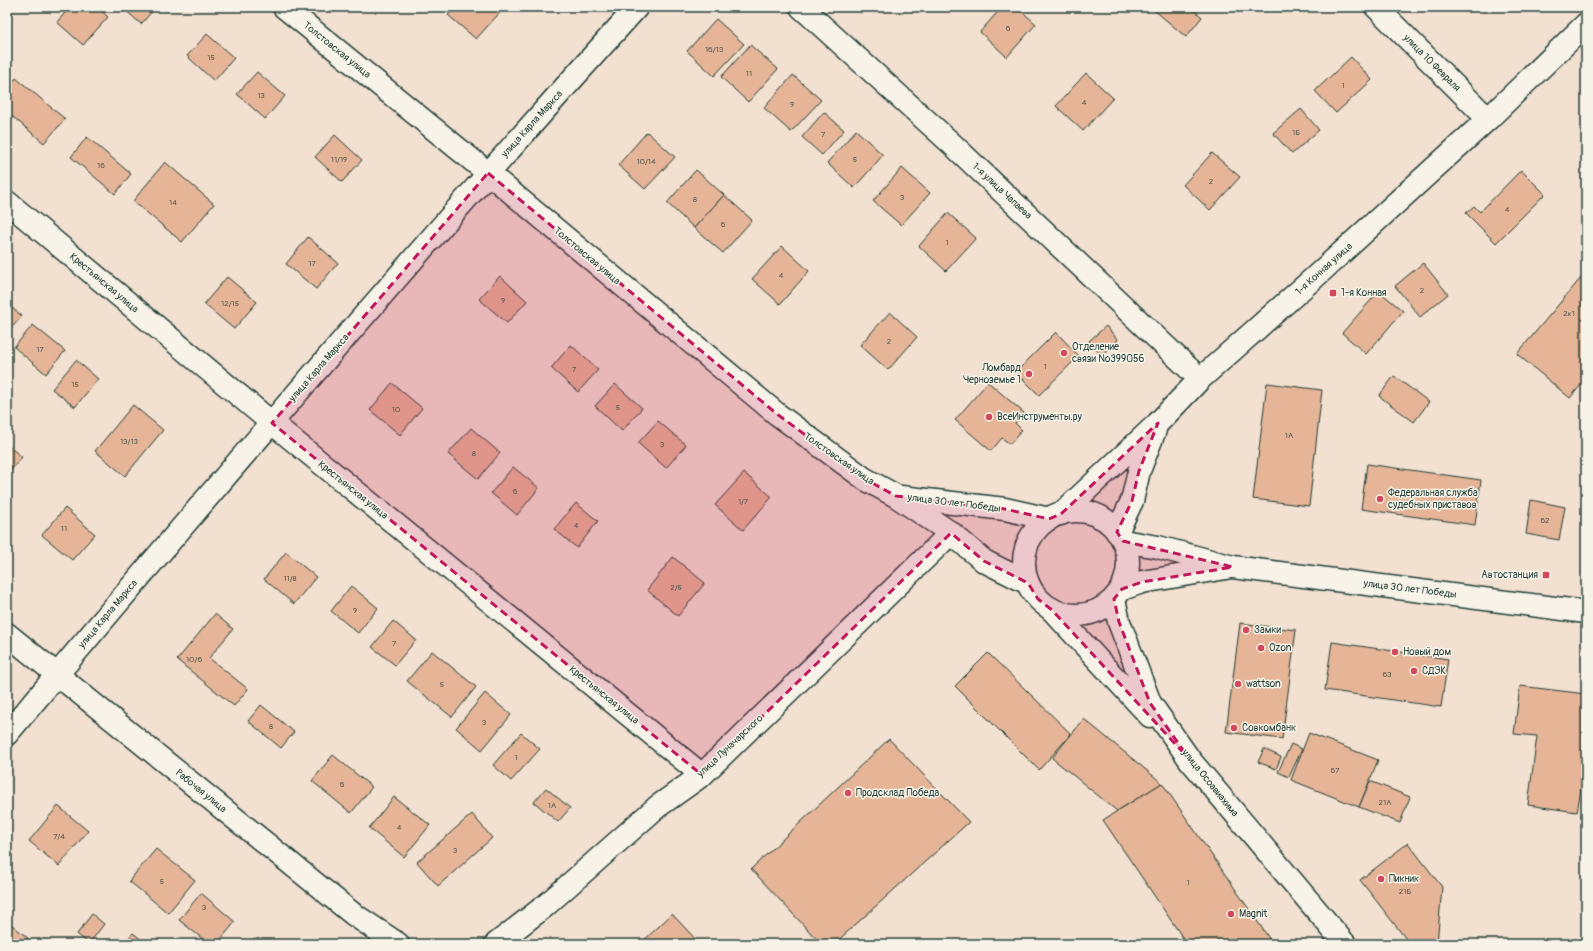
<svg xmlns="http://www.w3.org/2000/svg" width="1593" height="951" font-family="Pangolin,sans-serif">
<rect width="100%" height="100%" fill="#f2e0d0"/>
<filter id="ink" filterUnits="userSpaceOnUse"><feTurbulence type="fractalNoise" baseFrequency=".025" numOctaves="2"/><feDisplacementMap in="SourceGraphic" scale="8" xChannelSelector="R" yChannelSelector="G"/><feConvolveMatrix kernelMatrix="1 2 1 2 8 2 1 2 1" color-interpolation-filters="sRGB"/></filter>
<g filter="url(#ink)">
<g fill="#e6b597" stroke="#1f3d34">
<polygon points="70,7 97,7 108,17 83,45 57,22"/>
<polygon points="122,7 156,7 141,24"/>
<polygon points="455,7 505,7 476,39 448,15"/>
<polygon points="1002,7 1017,7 1036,24 1007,57 980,32"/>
<polygon points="1154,7 1190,7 1202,17 1186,37 1153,9"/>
<polygon points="716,19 744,44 714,76 687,51"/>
<polygon points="207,34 234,58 214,81 187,56"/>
<polygon points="750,45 778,69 748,102 721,77"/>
<polygon points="1351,57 1372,80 1336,113 1315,91"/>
<polygon points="257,72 285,96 265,119 237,94"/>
<polygon points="1086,73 1113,98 1083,131 1056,106"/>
<polygon points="793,75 821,100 791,132 764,108"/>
<polygon points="16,78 65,119 44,143 7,112 7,90"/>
<polygon points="1301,109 1319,130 1292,154 1273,133"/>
<polygon points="824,112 844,130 822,155 802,137"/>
<polygon points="856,130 883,155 854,188 827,163"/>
<polygon points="647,132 675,157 645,189 618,165"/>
<polygon points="335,135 362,160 342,182 315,157"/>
<polygon points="87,137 131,174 115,194 71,157"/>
<polygon points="1212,153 1240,177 1210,210 1183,185"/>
<polygon points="165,162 214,204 182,242 133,201"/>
<polygon points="902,168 930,193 901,225 873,201"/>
<polygon points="696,170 724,195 694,228 667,203"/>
<polygon points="1521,170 1545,194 1496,243 1466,213 1474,206 1480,212"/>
<polygon points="724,195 752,220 723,253 694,228"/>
<polygon points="948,213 976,238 946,271 919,246"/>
<polygon points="308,237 338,263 316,289 286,264"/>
<polygon points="782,246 809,271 780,304 752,279"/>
<polygon points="1423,263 1448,294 1420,317 1395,286"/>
<polygon points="1586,272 1586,379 1570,398 1517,354"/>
<polygon points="500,276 527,301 507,323 479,299"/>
<polygon points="227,277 257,302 234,329 204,304"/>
<polygon points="1379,291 1403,311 1366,354 1342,333"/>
<polygon points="7,304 22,316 7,333"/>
<polygon points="890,312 917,337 888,370 860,345"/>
<polygon points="33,325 65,351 46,374 14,347"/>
<polygon points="1106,326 1118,340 1101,355 1089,341"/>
<polygon points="1056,332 1079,356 1039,395 1016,372"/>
<polygon points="571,345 598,370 578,392 551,368"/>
<polygon points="76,360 98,379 75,407 52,389"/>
<polygon points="1394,376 1429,402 1414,422 1379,396"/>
<polygon points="988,382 1024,413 1015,423 1022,430 1010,444 1002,438 991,451 955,420"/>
<polygon points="392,383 422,408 400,435 370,410"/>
<polygon points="1267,383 1322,390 1309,506 1253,499"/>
<polygon points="615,384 642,408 622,431 595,406"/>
<polygon points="133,405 163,430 125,476 95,451"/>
<polygon points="658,421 686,445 666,468 638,443"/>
<polygon points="471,428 500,453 478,479 448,454"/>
<polygon points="7,445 22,457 7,475"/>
<polygon points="1367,464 1481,480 1475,525 1361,509"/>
<polygon points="513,467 539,488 517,515 491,493"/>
<polygon points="744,473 772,497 743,530 715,505"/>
<polygon points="1531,500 1565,507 1559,540 1526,534"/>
<polygon points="576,503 598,521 577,548 554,529"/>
<polygon points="65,508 95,534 72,560 42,535"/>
<polygon points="286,552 316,577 294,604 264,579"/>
<polygon points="673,557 705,583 678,616 647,590"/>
<polygon points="351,586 378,608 358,633 331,611"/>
<polygon points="215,614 233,629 209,658 248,689 234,706 177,660"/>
<polygon points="393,621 416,640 395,665 372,647"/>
<polygon points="1240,623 1296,630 1282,739 1226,732"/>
<polygon points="1332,642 1448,659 1441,707 1325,690"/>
<polygon points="432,651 476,687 452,717 407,681"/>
<polygon points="988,653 1071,734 1039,770 955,686"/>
<polygon points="1520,686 1586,694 1586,760 1577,812 1528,805 1537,736 1514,734"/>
<polygon points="485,693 511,715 482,750 456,728"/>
<polygon points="261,705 294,732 281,748 248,721"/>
<polygon points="1084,719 1162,783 1117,811 1052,758"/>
<polygon points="521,733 540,749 511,781 493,765"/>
<polygon points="1309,733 1378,760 1359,807 1291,780"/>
<polygon points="889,739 969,822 834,944 821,944 751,869"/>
<polygon points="1291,744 1302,749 1289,777 1278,772"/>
<polygon points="1264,749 1281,757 1276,769 1258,762"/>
<polygon points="333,755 372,787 351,813 312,781"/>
<polygon points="1370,781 1410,797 1400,823 1359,807"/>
<polygon points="1162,783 1273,944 1187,944 1103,820"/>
<polygon points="546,788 570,808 558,822 534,802"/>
<polygon points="394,797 430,825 404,857 369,828"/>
<polygon points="58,806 88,831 59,866 29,841"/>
<polygon points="472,814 492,838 438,886 417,862"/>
<polygon points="1408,843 1442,887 1437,944 1410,944 1360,880"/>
<polygon points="156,849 195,880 168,913 129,881"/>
<polygon points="201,893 235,922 217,944 209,944 179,920"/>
<polygon points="92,914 104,924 89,944 77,934"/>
<polygon points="672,914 700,944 640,944"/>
<polygon points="7,921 28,938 23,944 7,944"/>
<polygon points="133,933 147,944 124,944"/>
</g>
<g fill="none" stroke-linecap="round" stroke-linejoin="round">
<g stroke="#1f3d34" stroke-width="25">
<g id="minor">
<polyline points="801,7 952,144 1200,379"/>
<polyline points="1376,7 1488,119"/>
<polyline points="7,202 272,423 702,775"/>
<polyline points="1061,514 1158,423 1200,379 1315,277 1488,119 1586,24"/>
<polyline points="1117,532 1132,501 1139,471 1155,430"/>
<polyline points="1114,599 1119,622 1150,703 1190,760 1345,944"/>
<polyline points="1052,610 1150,716"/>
<polyline points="7,634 353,914 398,944"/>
<path d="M7,734C213,489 422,245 637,7"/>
<polyline points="496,944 545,906 657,807 702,775 951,533"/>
</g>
</g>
<g stroke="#1f3d34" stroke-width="25">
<g id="secondary">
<polyline points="284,7 488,173 777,414 865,479 896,496 951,533 984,561 1028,583"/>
<polyline points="901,497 1005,509 1049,519"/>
<circle cx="1076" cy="563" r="52"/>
<polyline points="1123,541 1158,547 1233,567 1586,612"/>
<polyline points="1122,589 1142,582 1226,568"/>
</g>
</g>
<use href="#minor" stroke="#f7f3e8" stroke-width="22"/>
<use href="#secondary" stroke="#f7f3e8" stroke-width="22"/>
</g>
</g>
<path fill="#c2185b" fill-opacity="0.2" stroke="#c2185b" stroke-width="3" stroke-dasharray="8 5" stroke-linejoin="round" d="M488,173L777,414L865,479L896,496L1005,509L1049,519L1061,514L1158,423L1139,471L1132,501L1117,532L1123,541L1233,567L1142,582L1122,589L1114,599L1119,622L1150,703L1190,760L1052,610L1038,599L1028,583L984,561L951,533L702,775L272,423Z"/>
<g fill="#d1495b" stroke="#f7f3e8" stroke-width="1.5">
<rect x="1329" y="289" width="8" height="8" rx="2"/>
<circle cx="1064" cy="353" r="4"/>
<circle cx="1029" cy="374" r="4"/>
<circle cx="989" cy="417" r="4"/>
<circle cx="1380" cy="499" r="4"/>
<rect x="1542" y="571" width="8" height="8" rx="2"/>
<circle cx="1246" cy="630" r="4"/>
<circle cx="1261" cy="648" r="4"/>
<circle cx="1395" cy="652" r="4"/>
<circle cx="1414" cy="671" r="4"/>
<circle cx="1238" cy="684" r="4"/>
<circle cx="1234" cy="728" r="4"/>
<circle cx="848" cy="793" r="4"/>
<circle cx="1381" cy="879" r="4"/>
<circle cx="1231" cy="914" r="4"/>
</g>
<g text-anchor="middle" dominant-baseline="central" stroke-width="3" stroke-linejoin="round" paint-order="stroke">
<g font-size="8" fill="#515b4d">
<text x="1008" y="28">6</text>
<text x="714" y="49">16/13</text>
<text x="211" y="57">15</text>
<text x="749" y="73">11</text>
<text x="1343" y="85">1</text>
<text x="261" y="95">13</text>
<text x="1084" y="102">4</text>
<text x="792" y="104">9</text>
<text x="1296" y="132">1Б</text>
<text x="823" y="134">7</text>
<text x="339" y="159">11/19</text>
<text x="855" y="159">5</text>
<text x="646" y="161">10/14</text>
<text x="101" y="165">16</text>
<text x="1211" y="181">2</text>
<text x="902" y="197">3</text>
<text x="695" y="199">8</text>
<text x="173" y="202">14</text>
<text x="1507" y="209">4</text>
<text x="723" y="224">6</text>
<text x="947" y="242">1</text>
<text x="312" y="263">17</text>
<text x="781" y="275">4</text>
<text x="1422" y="290">2</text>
<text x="503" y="300">9</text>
<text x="230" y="303">12/15</text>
<text x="1569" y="313">2к1</text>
<text x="889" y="341">2</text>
<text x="40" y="349">17</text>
<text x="1045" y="366">1</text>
<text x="574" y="369">7</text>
<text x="75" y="384">15</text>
<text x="618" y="407">5</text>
<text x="396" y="409">10</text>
<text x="1289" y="435">1А</text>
<text x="129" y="441">13/13</text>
<text x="662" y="444">3</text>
<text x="474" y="453">8</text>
<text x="515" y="491">6</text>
<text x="743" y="501">1/7</text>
<text x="1545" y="520">62</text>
<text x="576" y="525">4</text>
<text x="64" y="528">11</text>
<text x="290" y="578">11/8</text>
<text x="676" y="587">2/5</text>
<text x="355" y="610">9</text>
<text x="394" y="643">7</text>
<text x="194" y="659">10/6</text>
<text x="1387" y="674">63</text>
<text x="442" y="684">5</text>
<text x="484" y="722">3</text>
<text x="271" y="726">8</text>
<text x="516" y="757">1</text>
<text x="1335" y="770">67</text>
<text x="342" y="784">6</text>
<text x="1385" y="802">21А</text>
<text x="552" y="805">1А</text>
<text x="399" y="827">4</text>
<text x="59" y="836">7/4</text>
<text x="455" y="850">3</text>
<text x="162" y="881">5</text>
<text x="1188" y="882">1</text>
<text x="1405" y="891">21Б</text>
<text x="204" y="907">3</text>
</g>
<g font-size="10" fill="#1f3d34" stroke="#f7f3e8">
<text transform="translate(337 50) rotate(39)">Толстовская улица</text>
<text transform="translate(1432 63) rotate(45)">улица 10 Февраля</text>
<text transform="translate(532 124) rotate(-48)">улица Карла Маркса</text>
<text transform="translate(1002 191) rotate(43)">1-я улица Чапаева</text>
<text transform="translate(587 256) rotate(40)">Толстовская улица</text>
<text transform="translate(1324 269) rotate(-42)">1-я Конная улица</text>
<text transform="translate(104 283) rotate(40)">Крестьянская улица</text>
<text transform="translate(319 368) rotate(-49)">улица Карла Маркса</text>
<text transform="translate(839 459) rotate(35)">Толстовская улица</text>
<text transform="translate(353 490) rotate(39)">Крестьянская улица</text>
<text transform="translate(954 503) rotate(7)">улица 30 лет Победы</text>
<text transform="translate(1410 589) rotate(7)">улица 30 лет Победы</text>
<text transform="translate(108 614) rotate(-50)">улица Карла Маркса</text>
<text transform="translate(604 695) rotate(39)">Крестьянская улица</text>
<text transform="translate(730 746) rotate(-43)">улица Луначарского</text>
<text transform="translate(1210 783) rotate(51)">улица Осоавиахима</text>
<text transform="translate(201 791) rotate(39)">Рабочая улица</text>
</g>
<g font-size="10" fill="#1f3d34" stroke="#f7f3e8" text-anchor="start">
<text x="1341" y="293">1-я Конная</text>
<text x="1072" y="347">Отделение<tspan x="1072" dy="12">связи №399056</tspan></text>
<text x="1021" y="368" text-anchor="end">Ломбард<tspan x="1021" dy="12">Черноземье 1</tspan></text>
<text x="997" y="417">ВсеИнструменты.ру</text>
<text x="1388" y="493">Федеральная служба<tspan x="1388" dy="12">судебных приставов</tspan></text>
<text x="1538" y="575" text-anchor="end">Автостанция</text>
<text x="1254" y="630">Замки</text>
<text x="1269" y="648">Ozon</text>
<text x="1403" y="652">Новый дом</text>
<text x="1422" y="671">СДЭК</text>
<text x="1246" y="684">wattson</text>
<text x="1242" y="728">Совкомбанк</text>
<text x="856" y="793">Продсклад Победа</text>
<text x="1389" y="879">Пикник</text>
<text x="1239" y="914">Magnit</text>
</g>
</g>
<rect width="1593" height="951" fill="none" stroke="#f7f3e8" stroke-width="24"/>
<rect x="12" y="12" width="1569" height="927" fill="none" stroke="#1f3d34" stroke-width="1.5" filter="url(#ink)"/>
</svg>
